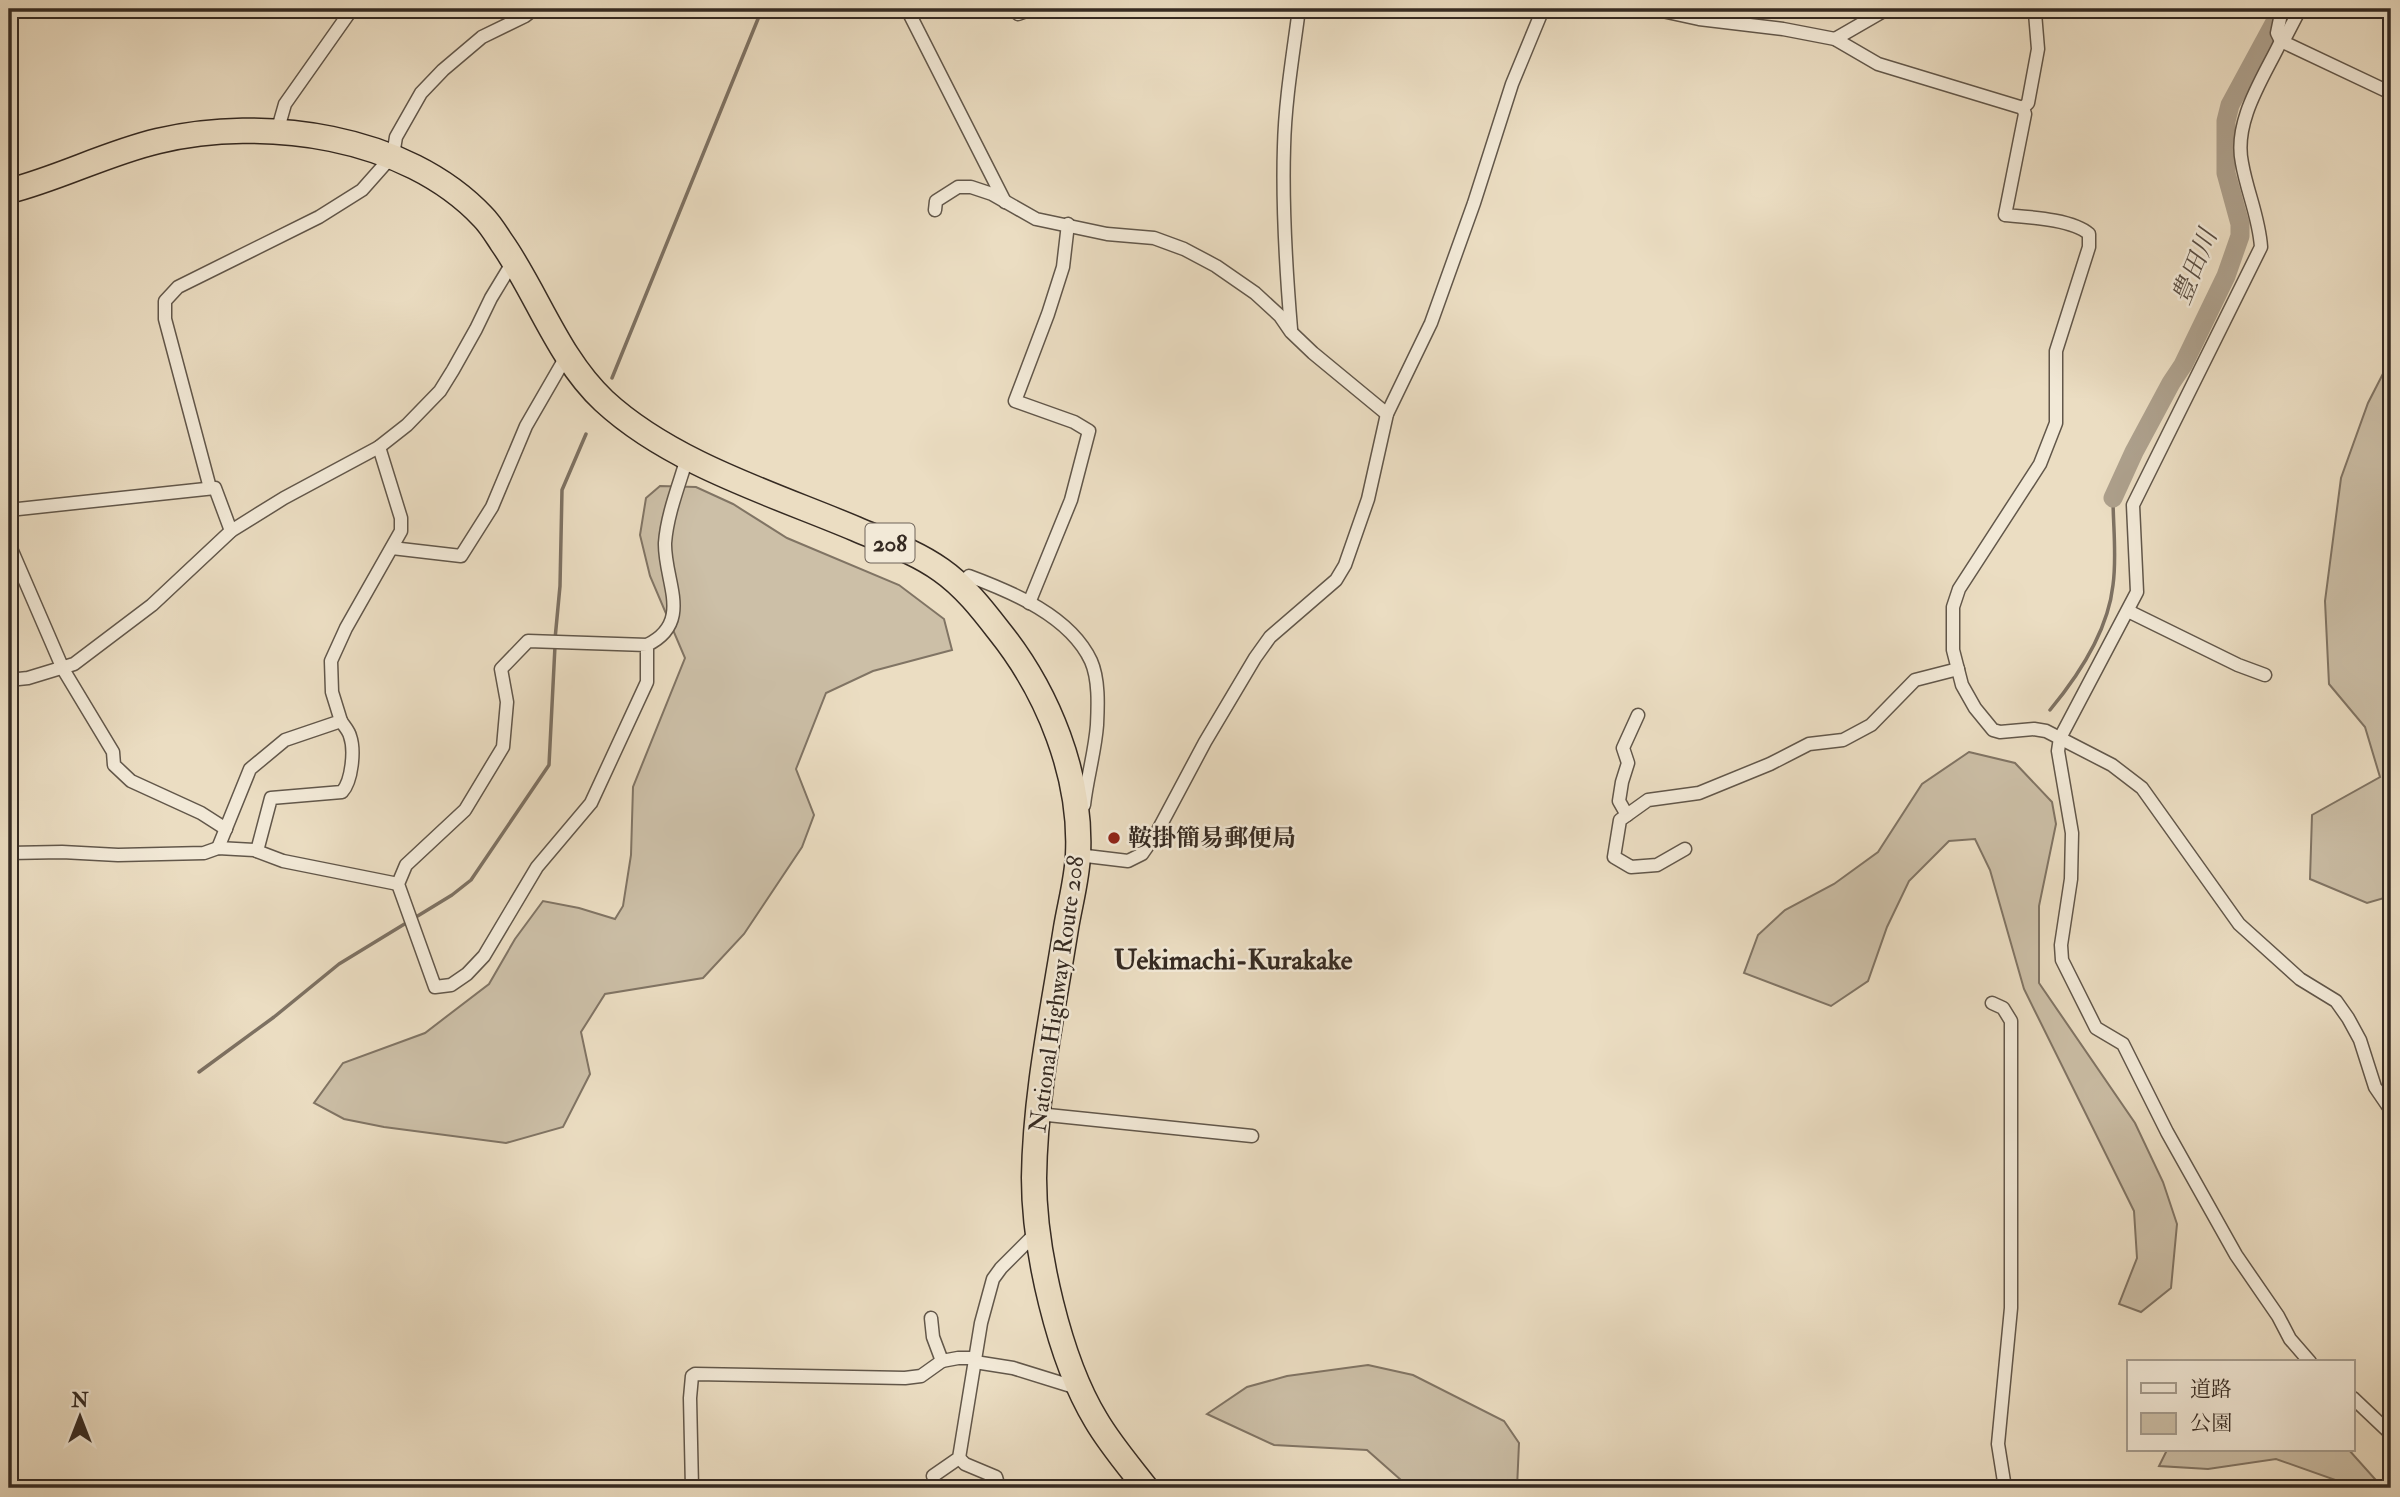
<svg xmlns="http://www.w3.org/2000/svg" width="2400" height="1497" font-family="'IM FELL Double Pica','Noto Serif JP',serif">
<rect width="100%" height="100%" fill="#ebddc2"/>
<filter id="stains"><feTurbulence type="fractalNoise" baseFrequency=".00286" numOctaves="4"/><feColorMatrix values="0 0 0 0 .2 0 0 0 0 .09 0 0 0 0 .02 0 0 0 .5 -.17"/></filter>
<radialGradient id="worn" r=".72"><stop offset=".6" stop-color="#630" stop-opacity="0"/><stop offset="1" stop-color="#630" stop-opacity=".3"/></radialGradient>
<g fill="#ccbfa7" stroke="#807464" stroke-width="2">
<polygon points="2391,358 2391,896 2367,903 2310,879 2312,815 2380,777 2365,727 2329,684 2325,601 2341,478 2368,403"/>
<polygon points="660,486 696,487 733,504 787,538 899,585 944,619 952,650 873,671 826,693 796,769 814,815 802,847 744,934 703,978 605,994 581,1032 590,1074 563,1127 506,1143 384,1127 344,1119 314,1103 343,1063 425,1033 489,984 515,939 543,901 579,908 615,919 623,906 631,855 633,787 685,658 650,576 640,535 646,498"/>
<polygon points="1969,752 2015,763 2052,802 2056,824 2039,906 2039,983 2135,1123 2163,1182 2177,1224 2171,1288 2141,1312 2119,1304 2137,1258 2134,1211 2024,989 1990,870 1975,839 1949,841 1909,881 1887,927 1868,981 1831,1006 1744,973 1758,935 1785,910 1834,884 1878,852 1922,784"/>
<polygon points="1368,1365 1413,1375 1504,1421 1519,1443 1517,1488 1410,1488 1367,1450 1274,1445 1207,1414 1247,1387 1287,1376"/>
<polygon points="2167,1450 2349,1450 2383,1488 2346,1488 2344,1483 2276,1459 2208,1469 2159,1466"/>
</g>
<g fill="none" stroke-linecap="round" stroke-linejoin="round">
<g stroke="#7d7162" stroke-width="3.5">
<polyline points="612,378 762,9"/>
<polyline points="555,639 560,586 562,490 586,434"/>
<path d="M2050,710C2079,675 2108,631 2113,585C2117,557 2113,526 2113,498"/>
<polyline points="199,1072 274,1017 339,964 452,895 471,880 549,765 555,646"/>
</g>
<polyline stroke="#ada08c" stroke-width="19" points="2113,498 2134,452 2171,383 2183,365 2226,276 2240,236 2240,224 2226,173 2226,121 2230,105 2282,9"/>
<g stroke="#62574a" stroke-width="15">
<g id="street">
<polyline points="907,9 1005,202"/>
<polyline points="1016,9 1018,14 1032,9"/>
<polyline points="1653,9 1699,19 1783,29 1835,39 1878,64 2023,108"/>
<path d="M2037,9L2035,13L2038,49L2028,103L2023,108L2025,114L2005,215C2027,217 2073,219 2089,234V247L2056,351V423L2040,464L1959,589L1953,607V650L1962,685L1975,708L1993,730L2000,732L2034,729L2046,731L2112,765L2142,788L2239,924L2300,979L2336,1001L2348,1018L2360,1040L2375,1087L2388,1106H2391"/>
<polyline points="2282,9 2277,33 2281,41 2391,93"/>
<path d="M2300,9L2286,36L2281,41C2264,77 2233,121 2242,163C2247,192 2259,217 2261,247L2133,505L2137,592L2060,738L2058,751L2072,833L2071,879L2061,945L2062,960L2096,1028L2123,1044L2167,1132L2236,1255L2278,1316L2290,1339L2310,1362"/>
<polyline points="1835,39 1887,9"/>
<polyline points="277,132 285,104 352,9"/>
<polyline points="935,210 936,201 958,187 971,187 992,194 1036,219 1107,234 1154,238 1184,249 1216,266 1255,293 1280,316 1291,332 1313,353 1387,414"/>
<path d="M1291,329C1286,269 1282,208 1284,147C1285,101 1293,55 1299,9"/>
<polyline points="210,488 165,319 165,301 178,287 319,217 362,190 393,155 396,137 421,93 443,70 482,37 525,16 534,9"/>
<polyline points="9,510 215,488 231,531"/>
<polyline points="9,544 63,669 113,752 114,765 131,781 201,813 226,829"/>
<polyline points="392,548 461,556 492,507 526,426 567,355"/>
<path d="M960,586L969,576C1012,592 1070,616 1091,661C1099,679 1098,705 1097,725C1095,752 1087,778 1084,805"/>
<polyline points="1029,603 1071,500 1089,431 1074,422 1015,401 1048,314 1063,267 1068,224"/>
<polyline points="2128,611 2238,665 2265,675"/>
<path d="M647,645V682L591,803L537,867L484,956L467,974L451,985L435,987L398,884L406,865L465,810L503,747L507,702L501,669L528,641L647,645C694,622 664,581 665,543C667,515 679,485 687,458"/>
<polyline points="9,680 28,678 74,664 152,605 231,531 284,498 379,447 407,425 440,391 453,370 476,329 491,298 514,260"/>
<polyline points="1627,815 1619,801 1622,782 1628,763 1623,748 1638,715"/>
<polyline points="218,848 250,769 285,740 341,721 332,692 331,661 346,628 401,531 401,518 379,447"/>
<polyline points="1685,849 1657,865 1631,867 1614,857 1620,820 1648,800 1699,793 1770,764 1809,744 1843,740 1871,725 1915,680 1958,669"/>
<path d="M257,851L271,798L342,792C352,781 355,750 350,736C349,731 344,726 341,721"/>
<polyline points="1079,851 1078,855 1128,861 1142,854 1156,834 1205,742 1255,658 1270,637 1336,580 1345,565 1368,499 1387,414 1431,323 1474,203 1512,84 1543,9"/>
<polyline points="9,853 62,852 118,855 204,853 218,848 254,850 283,861 398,884"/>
<polyline points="1992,1003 2003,1008 2011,1021 2011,1308 1998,1444 2005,1488"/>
<polyline points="1038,1114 1252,1136"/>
<polyline points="931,1318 933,1337 942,1361 958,1358 975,1358"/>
<polyline points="975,1362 1013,1368 1071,1386 1077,1385"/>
<polyline points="2353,1398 2391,1434"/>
<polyline points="959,1458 965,1464 996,1477 999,1488"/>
<polyline points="933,1476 959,1458 981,1323 993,1279 1001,1268 1037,1232"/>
<polyline points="692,1488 690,1398 692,1376 695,1374 905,1378 921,1376 942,1361"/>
</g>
</g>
<g stroke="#352a22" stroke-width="27">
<path id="highway" d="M9,191C60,178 107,153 158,141C264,116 406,135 483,217C490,224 496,234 502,243C537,293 558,358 604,401C671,463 773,494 856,529C884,541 916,552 941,570C964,586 982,609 999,631C1048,692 1082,776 1078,855C1077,879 1070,904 1066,928C1053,1010 1035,1094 1034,1178C1034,1250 1059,1359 1096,1420C1110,1444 1129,1466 1146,1488"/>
</g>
<use href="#street" stroke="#f2e9d7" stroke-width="12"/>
<use href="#highway" stroke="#ebddc2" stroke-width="24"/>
</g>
<circle fill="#8f2418" stroke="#f2e9d7" stroke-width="2.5" cx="1114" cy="838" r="7"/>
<g text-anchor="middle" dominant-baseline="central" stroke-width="5" stroke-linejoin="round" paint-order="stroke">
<rect fill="#f2e9d7" stroke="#6e6358" stroke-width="2" x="865.5" y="523.5" width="49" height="39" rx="5"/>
<g font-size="23" font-weight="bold" fill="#352a22">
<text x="890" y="543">208</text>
</g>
<g font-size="24" font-weight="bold" fill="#352a22" stroke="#f2e9d7" text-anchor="start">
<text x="1128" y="838">鞍掛簡易郵便局</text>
</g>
<g font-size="24" fill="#352a22" stroke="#f2e9d7">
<text transform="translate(1057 994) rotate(-82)">National Highway Route 208</text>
</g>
<g font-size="26" font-style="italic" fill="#594d42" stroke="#f2e9d7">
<text transform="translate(2195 267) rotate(-68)">豊田川</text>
</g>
<g font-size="28" font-weight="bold" fill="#352a22" stroke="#f2e9d7">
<text x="1233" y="960">Uekimachi-Kurakake</text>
</g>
</g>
<rect width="2400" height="1497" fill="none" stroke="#ebddc2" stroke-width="35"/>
<rect x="10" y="10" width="2379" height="1476" fill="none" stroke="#352a22" stroke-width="3.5"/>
<rect x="18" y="18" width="2365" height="1462" fill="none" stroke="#352a22" stroke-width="2"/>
<rect x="2127" y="1360" width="228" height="91" fill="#f2e9d7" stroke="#a69d8f" stroke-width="2"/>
<rect x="2141" y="1383" width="35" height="10" fill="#f2e9d7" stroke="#a69d8f" stroke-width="2"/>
<text x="2190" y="1396" font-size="21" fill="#352a22">道路</text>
<rect x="2141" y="1413" width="35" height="21" fill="#ccbfa7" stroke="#a69d8f" stroke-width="2"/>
<text x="2190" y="1430" font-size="21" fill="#352a22">公園</text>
<g transform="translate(80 1417)" stroke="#f2e9d7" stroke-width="5" paint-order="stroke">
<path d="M0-5L12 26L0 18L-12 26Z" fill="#352a22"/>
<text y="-10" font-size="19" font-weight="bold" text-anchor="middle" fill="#352a22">N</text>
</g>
<rect width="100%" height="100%" filter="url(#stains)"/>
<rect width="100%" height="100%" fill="url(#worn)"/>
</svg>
